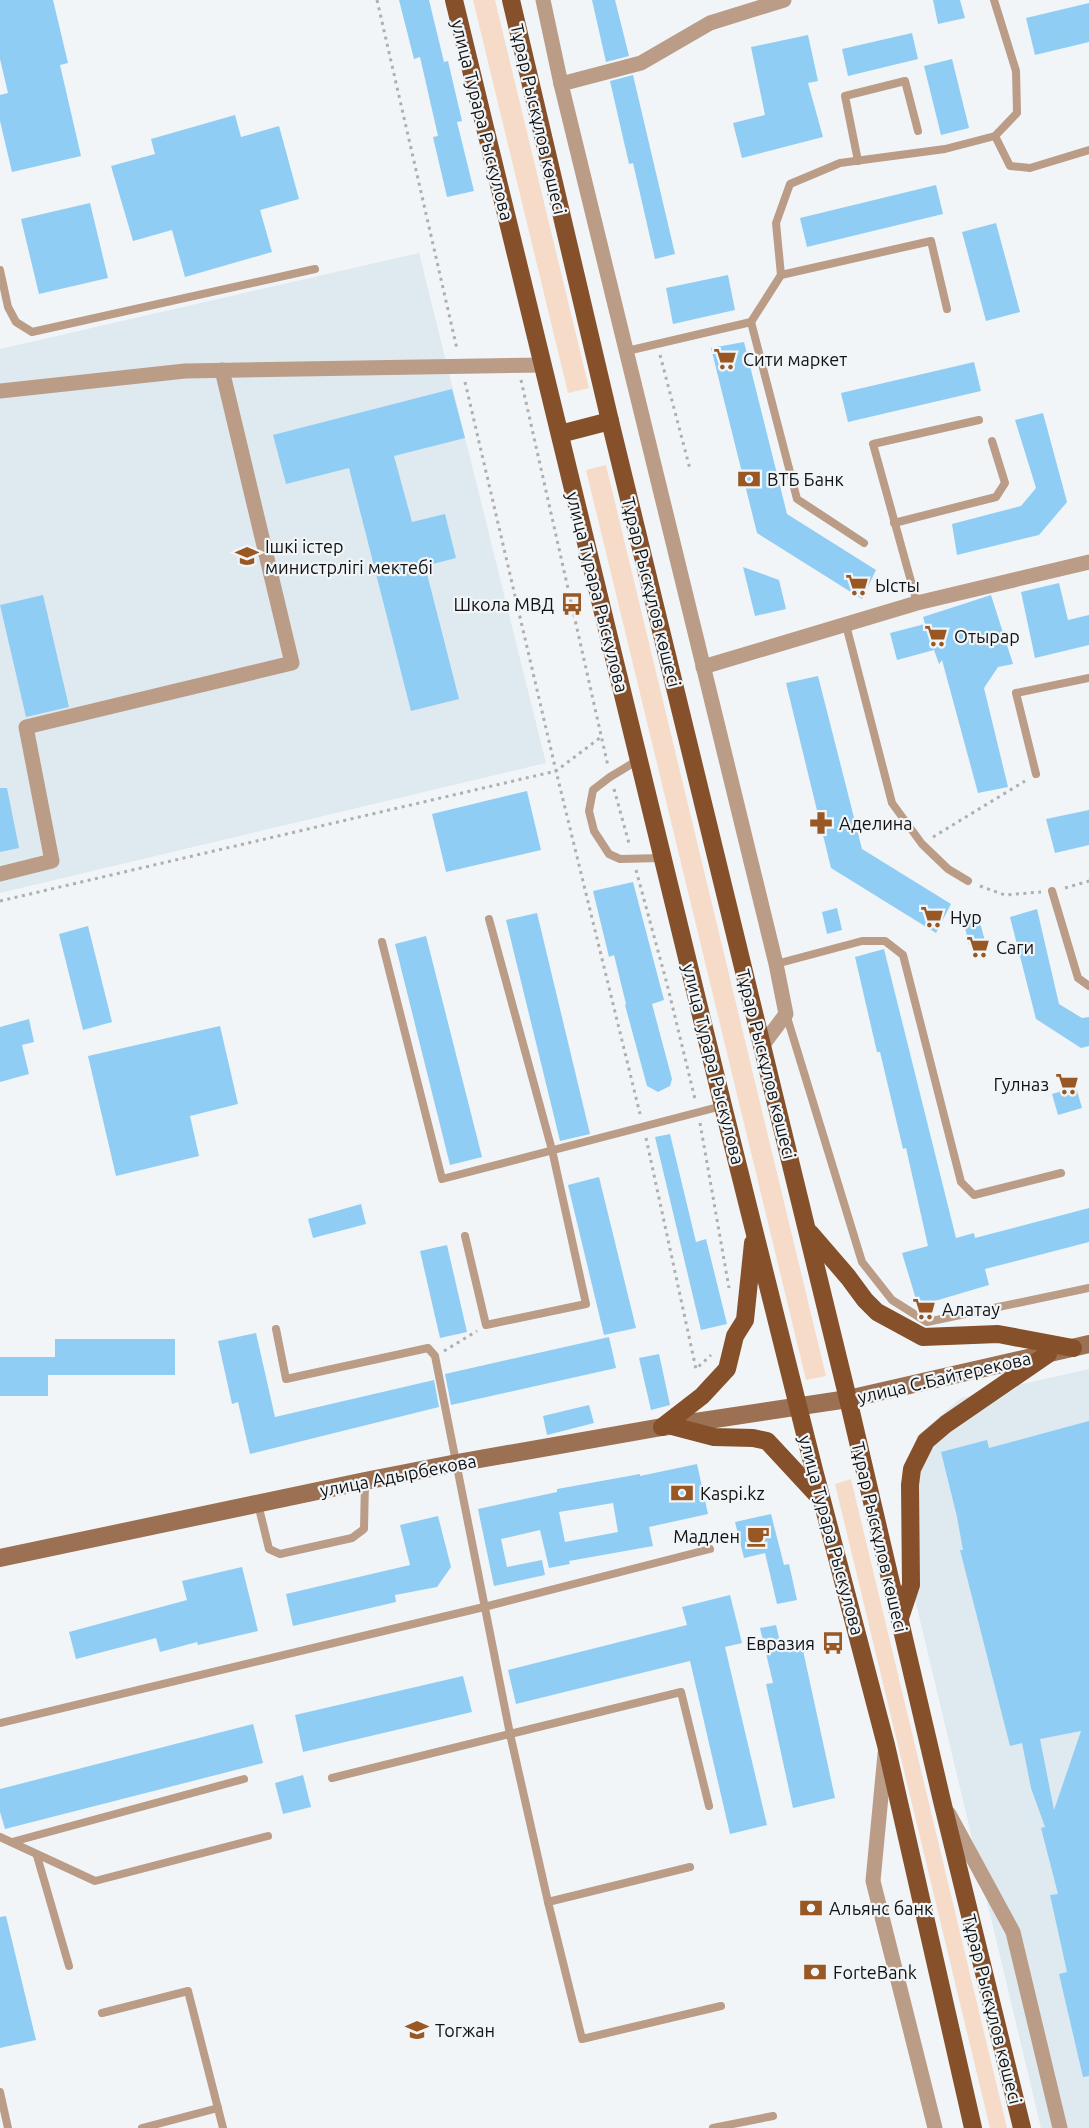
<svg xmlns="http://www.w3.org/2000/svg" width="1089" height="2128" font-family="Ubuntu,sans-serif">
<rect width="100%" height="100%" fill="#f1f5f7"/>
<g fill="#dfe9f0">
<polygon points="419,253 546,763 0,893 0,349"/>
<polygon points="1089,1369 1089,2128 1041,2128 915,1599 907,1475 917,1436 961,1398"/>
</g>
<g fill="#f7dbc9">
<polygon points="473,0 495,0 589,388 568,393"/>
<polygon points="606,465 826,1376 806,1380 586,470"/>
<polygon points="851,1479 1007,2128 990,2128 835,1484"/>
</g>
<g fill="#90cdf4" fill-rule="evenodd">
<polygon points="0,0 53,0 68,63 60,65 81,156 12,172 0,121 0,95 8,93 0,59"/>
<polygon points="399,0 429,0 444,62 448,61 462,121 457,122 474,191 447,197 433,137 438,136 420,57 414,59"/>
<polygon points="592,0 615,0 629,56 606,62"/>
<polygon points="933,0 960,0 965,18 938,24"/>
<polygon points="1089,3 1089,42 1035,55 1026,18"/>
<polygon points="912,33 918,59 848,76 842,49"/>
<polygon points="808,35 818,81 808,83 823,137 742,158 733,123 765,115 751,47"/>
<polygon points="952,59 969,128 941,135 924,66"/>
<polygon points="633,75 675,254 655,259 633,163 629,164 610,81"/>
<polygon points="235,115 241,137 279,126 299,199 260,210 272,252 185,277 172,230 133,241 111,166 155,154 151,139"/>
<polygon points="936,185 943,214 807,247 800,218"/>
<polygon points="90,203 108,278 39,294 21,219"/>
<polygon points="996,223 1020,312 986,321 962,232"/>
<polygon points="728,275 735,310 673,324 666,288"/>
<polygon points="744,342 787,514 876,570 862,599 757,533 711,348"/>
<polygon points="974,362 981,391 848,422 841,393"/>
<polygon points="452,389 465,438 394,456 412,522 445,514 456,558 425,566 459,699 411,711 349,468 286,484 273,435"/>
<polygon points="1043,413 1067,502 1039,535 957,555 952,524 1021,506 1036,488 1015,420"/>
<polygon points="743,567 779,580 786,609 755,616"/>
<polygon points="1059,583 1068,620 1089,615 1089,645 1035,658 1021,592"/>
<polygon points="43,595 69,707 26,717 0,605"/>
<polygon points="991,595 1013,664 998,667 984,688 1008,787 978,793 942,660 939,664 934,650 897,660 890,633 925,624 923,617"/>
<polygon points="818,676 862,849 951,904 936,933 831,868 786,683"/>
<polygon points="0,788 7,788 19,848 0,852"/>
<polygon points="527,791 541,850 446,872 432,814"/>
<polygon points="1089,810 1089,845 1055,853 1046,819"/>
<polygon points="633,882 664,1000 652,1004 672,1079 670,1086 658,1092 647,1086 625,1005 626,1004 614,955 609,957 593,891"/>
<polygon points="837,908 842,930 827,934 822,912"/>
<polygon points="1037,909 1059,1004 1082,1018 1089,1017 1089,1046 1081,1048 1036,1019 1010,917"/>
<polygon points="537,913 590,1134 560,1141 506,920"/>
<polygon points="979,919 985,941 969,945 964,923"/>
<polygon points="88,926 112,1022 83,1030 59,934"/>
<polygon points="426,936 482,1157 450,1165 395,944"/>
<polygon points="884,949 956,1238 974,1233 975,1238 1089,1208 1089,1242 985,1269 989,1285 918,1306 902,1253 928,1246 906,1148 903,1149 880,1052 877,1052 855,957"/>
<polygon points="29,1019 34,1042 22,1045 29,1074 0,1082 0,1027"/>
<polygon points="220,1026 238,1104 190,1116 199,1156 116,1176 88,1056"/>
<polygon points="1076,1087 1082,1108 1058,1115 1052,1094"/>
<polygon points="670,1134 696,1242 706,1239 727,1324 701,1330 655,1137"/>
<polygon points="599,1177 636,1328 604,1335 568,1185"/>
<polygon points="361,1204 366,1224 313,1238 308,1219"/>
<polygon points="447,1245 467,1332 440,1338 420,1251"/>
<polygon points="256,1333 275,1417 434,1380 439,1407 250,1454 238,1402 232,1404 218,1341"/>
<polygon points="609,1337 616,1368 451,1405 445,1374"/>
<polygon points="55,1339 175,1339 175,1375 48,1375 48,1396 0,1396 0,1357 55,1357"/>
<polygon points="659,1354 670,1405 651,1410 639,1358"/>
<polygon points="589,1405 594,1423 547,1435 543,1416"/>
<path d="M1089,1421V2076L1083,2077L1059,1974L1067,1972L1050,1895L1058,1894L1041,1828L1045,1827L1031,1788L1022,1743L1010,1746L960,1550H963L957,1517L941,1452L987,1440L989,1448ZM1081,1731L1054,1810L1040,1739Z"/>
<path d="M697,1464L708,1514L649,1527L653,1546L569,1561L570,1564L549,1568L540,1530L501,1539L507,1567L542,1560L545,1575L494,1586L478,1509L557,1492V1489L640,1474V1476ZM613,1503L618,1532L565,1542L559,1512Z"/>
<polygon points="771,1514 784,1565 789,1564 797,1600 777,1604 765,1553 744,1558 735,1522"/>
<polygon points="438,1516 451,1567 437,1587 395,1595 396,1602 293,1626 286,1594 410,1565 400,1525"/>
<polygon points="242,1567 258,1631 198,1645 197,1642 160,1652 156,1638 76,1659 69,1632 187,1600 182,1581"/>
<polygon points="730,1595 742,1643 725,1647 767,1825 730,1834 690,1661 516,1704 508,1670 687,1625 682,1607"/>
<polygon points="776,1625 781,1646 801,1641 835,1798 793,1808 766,1684 773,1683 760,1628"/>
<polygon points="463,1676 472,1712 303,1752 295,1715"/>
<polygon points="253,1724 263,1763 5,1829 0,1812 0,1789"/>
<polygon points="303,1775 311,1807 283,1814 275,1783"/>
<polygon points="6,1916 36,2040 0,2048 0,1917"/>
</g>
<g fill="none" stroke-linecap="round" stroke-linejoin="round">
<g stroke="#adb0b1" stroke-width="3" stroke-dasharray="3 4.5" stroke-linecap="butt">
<polyline points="377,0 457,349"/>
<polyline points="660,355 690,469"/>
<polyline points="521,380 608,766"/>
<polyline points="465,382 556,771 640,1114"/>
<polyline points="614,789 630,847"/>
<polyline points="933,837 1025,781"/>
<polyline points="636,870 667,984 695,1099"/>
<polyline points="980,886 1005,895 1041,892"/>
<polyline points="1065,888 1089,881"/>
<polyline points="0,901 556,771 601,737"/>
<polyline points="700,1123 729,1288"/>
<polyline points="646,1138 696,1369 711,1355"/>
<polyline points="444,1351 477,1331"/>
</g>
<g stroke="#ba9c87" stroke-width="8">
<polyline points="995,136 1010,166 1030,168 1089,150"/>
<polyline points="858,161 845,96 905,81 918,131"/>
<polyline points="0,270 8,307 16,322 32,332 315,269"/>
<polyline points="781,275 776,223 790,184 840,163 945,149 995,136 1017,113 1016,71 994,0"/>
<polyline points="751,322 781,275 931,241 947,309"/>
<polyline points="627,351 751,322 797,499 864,543"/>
<polyline points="894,523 996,497 1005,483 992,441"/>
<polyline points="917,603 873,444 979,420"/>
<polyline points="846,625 892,803 922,844 948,869 968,881"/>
<polyline points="638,760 610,777 593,790 589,811 594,831 609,854 620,859 662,858"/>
<polyline points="1036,774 1016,693 1089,678"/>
<polyline points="1052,891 1078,978 1089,986"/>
<polyline points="382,942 442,1179 722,1106"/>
<polyline points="776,964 862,941 885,941 903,955 961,1182 974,1195 1061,1173"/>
<polyline points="786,1014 862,1262 892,1300 927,1322 1089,1288"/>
<polyline points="465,1236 486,1325 586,1304 552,1150 489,919"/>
<polyline points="276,1329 286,1379 428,1348 435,1356 510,1734 681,1692 709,1806"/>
<polyline points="258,1504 269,1549 280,1554 352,1538 364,1529 365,1482"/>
<polyline points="0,1723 484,1607 710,1549"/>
<polyline points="332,1778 510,1734 548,1902 690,1867"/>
<polyline points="0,1837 95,1881 268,1836"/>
<polyline points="12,1842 244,1779"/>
<polyline points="37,1856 69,1966"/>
<polyline points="548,1902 582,2039 721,2006"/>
<polyline points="102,2013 188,1991 223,2128"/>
<polyline points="0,2092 8,2128"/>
<polyline points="142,2128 218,2108"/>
<polyline points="713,2128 773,2116"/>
</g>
<g stroke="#ba9c87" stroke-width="15">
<polyline points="543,0 561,84 776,964 786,1014 762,1046"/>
<polyline points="561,84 641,63 710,23 784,0"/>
<polyline points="0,391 185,371 543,365"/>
<polyline points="703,667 917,603 1089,562"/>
<polyline points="0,874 52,861 26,727 292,663 222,370"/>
<polyline points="885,1754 873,1881 935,2128"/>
<polyline points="949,1814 1013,1932 1060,2128"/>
</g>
<polyline stroke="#9c7052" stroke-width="18" points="0,1558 365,1481 457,1463 662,1427 848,1399 1089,1344"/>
<g stroke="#86512a" stroke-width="18">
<polyline points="454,0 723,1106 814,1470 886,1745 973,2128"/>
<polyline points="511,0 610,421 848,1399 942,1801 1022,2128"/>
<polyline points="560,434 610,421"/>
<polyline points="810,1233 848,1277 865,1300 877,1312 923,1337 998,1334 1073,1348"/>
<polyline points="672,1426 714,1437 753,1438 767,1441 820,1498"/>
<polyline points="662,1427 702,1396 727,1369 735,1336 745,1320 753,1243"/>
<polyline points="900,1618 911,1585 910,1485 912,1469 926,1441 946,1424 1048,1354"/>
</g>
</g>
<defs>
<g id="supermarket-bare" transform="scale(1.8)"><path d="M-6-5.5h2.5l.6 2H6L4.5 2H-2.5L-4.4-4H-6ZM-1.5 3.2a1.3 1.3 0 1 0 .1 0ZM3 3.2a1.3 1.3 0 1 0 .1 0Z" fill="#985723" stroke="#f1f5f7" stroke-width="2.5" paint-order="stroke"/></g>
<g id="bank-bare" transform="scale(1.8)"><path d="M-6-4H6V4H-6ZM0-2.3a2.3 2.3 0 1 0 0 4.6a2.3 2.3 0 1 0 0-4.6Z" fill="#985723" stroke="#f1f5f7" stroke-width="2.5" paint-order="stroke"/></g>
<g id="school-bare" transform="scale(1.8)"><path d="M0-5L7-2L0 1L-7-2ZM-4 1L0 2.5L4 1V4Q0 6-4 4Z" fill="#985723" stroke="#f1f5f7" stroke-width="2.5" paint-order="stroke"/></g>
<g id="bus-bare" transform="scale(1.8)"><path d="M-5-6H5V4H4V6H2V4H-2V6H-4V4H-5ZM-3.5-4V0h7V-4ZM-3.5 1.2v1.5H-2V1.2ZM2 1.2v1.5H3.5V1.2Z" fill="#985723" stroke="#f1f5f7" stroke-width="2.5" paint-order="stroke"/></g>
<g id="pharmacy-bare" transform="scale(1.8)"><path d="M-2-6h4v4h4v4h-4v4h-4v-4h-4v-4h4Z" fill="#985723" stroke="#f1f5f7" stroke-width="2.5" paint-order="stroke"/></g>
<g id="cafe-bare" transform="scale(1.8)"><path d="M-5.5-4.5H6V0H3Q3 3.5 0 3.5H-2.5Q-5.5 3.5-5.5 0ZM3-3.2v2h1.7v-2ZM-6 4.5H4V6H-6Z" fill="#985723" stroke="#f1f5f7" stroke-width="2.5" paint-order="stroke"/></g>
</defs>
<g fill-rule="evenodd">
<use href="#supermarket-bare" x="725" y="359"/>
<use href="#bank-bare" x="749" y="479"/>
<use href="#school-bare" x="247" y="556"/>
<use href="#supermarket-bare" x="857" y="585"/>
<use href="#bus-bare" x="572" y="604"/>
<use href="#supermarket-bare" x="936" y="636"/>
<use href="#pharmacy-bare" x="821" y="823"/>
<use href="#supermarket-bare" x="932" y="917"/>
<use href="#supermarket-bare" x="978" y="947"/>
<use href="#supermarket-bare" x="1067" y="1084"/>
<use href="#supermarket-bare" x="924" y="1309"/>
<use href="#bank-bare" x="682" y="1493"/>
<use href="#cafe-bare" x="758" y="1536"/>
<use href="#bus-bare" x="833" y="1643"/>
<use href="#bank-bare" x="811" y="1908"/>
<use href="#bank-bare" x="815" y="1972"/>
<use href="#school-bare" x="417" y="2030"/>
</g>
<g text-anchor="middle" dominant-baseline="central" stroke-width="4.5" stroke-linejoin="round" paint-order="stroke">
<g font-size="18" fill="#111213" stroke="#f1f5f7">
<text transform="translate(539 119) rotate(77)">Тұрар Рыскұлов көшесі</text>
<text transform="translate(483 120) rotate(76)">улица Турара Рыскулова</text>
<text transform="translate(598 592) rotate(76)">улица Турара Рыскулова</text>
<text transform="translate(652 592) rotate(76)">Тұрар Рыскұлов көшесі</text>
<text transform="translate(714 1064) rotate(76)">улица Турара Рыскулова</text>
<text transform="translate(767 1064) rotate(76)">Тұрар Рыскұлов көшесі</text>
<text transform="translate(944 1377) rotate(-13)">улица С.Байтерекова</text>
<text transform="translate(398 1475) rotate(-11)">улица Адырбекова</text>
<text transform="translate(832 1535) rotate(75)">улица Турара Рыскулова</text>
<text transform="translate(880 1537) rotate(77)">Тұрар Рыскұлов көшесі</text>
<text transform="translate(993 2009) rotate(76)">Тұрар Рыскұлов көшесі</text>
</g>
<g font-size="18" fill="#111213" stroke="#f1f5f7" text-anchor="start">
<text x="743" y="359">Сити маркет</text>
<text x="767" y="479">ВТБ Банк</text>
<text x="265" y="546">Ішкі істер<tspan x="265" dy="21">министрлігі мектебі</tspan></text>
<text x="875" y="585">Ысты</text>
<text x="554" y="604" text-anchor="end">Школа МВД</text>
<text x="954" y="636">Отырар</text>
<text x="839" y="823">Аделина</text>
<text x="950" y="917">Нур</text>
<text x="996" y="947">Саги</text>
<text x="1049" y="1084" text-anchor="end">Гулназ</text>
<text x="942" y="1309">Алатау</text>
<text x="700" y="1493">Kaspi.kz</text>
<text x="740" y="1536" text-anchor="end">Мадлен</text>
<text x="815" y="1643" text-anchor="end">Евразия</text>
<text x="829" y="1908">Альянс банк</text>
<text x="833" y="1972">ForteBank</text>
<text x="435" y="2030">Тогжан</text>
</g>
</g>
</svg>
